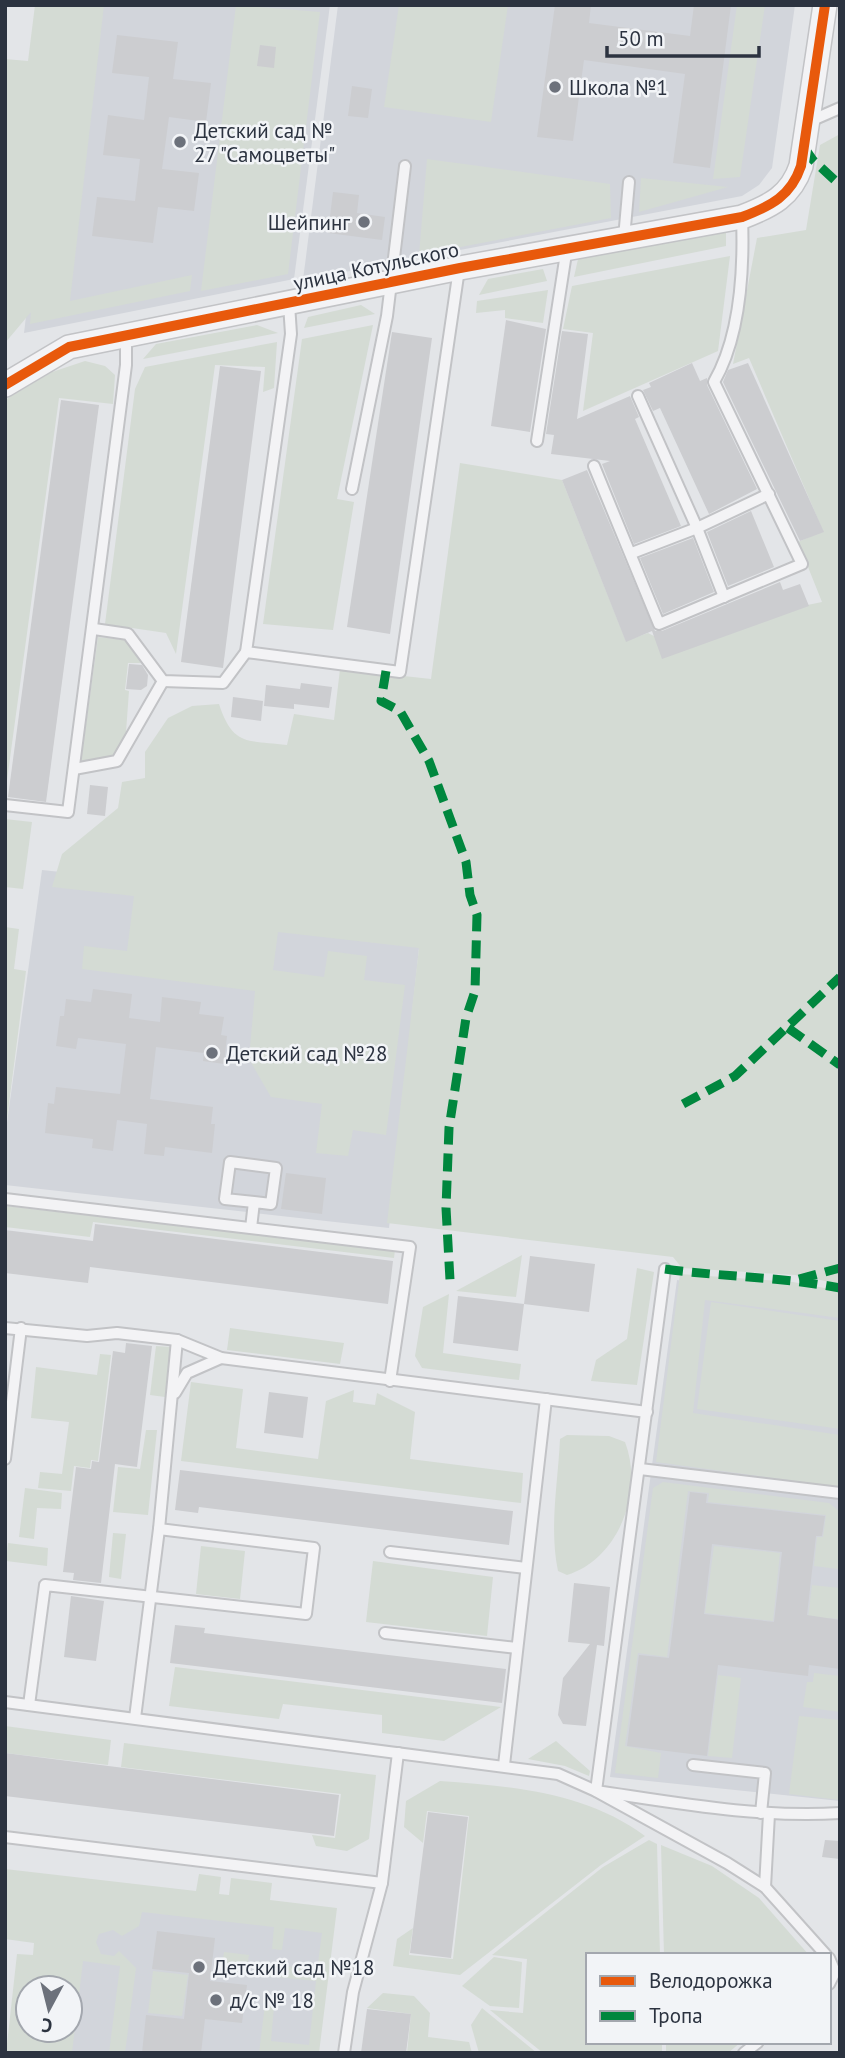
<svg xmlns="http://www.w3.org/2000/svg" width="845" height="2058" font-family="'PT Sans',sans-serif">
<rect width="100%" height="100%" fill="#e3e5e8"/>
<g fill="#d2d5db">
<polygon points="64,5 330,5 294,279 24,333"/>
<polygon points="338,5 795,5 772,168 759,185 742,196 303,280"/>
<polygon points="42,870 423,911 389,1228 5,1185 5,1137"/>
<polygon points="677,1280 840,1302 840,1801 610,1777"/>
<polygon points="85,1889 329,1920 313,2053 65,2053"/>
</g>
<g fill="#d4dbd4" fill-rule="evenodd">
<polygon points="35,5 104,5 70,301 192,275 190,291 30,324 31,312 5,343 5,59 28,61"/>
<polygon points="236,5 320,12 288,274 201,291"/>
<polygon points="399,5 508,5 491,122 384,107"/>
<polygon points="737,5 765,5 740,177 713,179"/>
<path d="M840,134V1284L795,1275L682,1268L673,1257L387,1223L419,948L278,932L273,970L324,977L328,951L367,956L364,980L405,985L386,1135L353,1130L348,1156L316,1153L322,1104L271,1097L249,1059L255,991L82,969L84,946L127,951L134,896L52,887L62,854L118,808L122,782L145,778V752L168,718L192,706L219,704C233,747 248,740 287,745L294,714L334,720L340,669L431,679L460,463L562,480L626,641L648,633L654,636L822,602L798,542L823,531L749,358L733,364L757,238L806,230L820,145Z"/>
<polygon points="427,159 610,184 611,218 419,255"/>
<polygon points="641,178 728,187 639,212"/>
<polygon points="726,231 726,246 574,277 578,259"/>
<polygon points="730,256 718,351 583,411 593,333 563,329 572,286"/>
<polygon points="543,269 547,281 479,295 488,279"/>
<polygon points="548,290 543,323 505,318 505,310 476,313 477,301"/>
<polygon points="361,305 375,314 304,328 308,317"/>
<polygon points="257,325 278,333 143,359 156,344"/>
<polygon points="373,325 337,499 354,502 333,630 263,624 302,339"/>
<polygon points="277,342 274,388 263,392 265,367 215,365 176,654 166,633 105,624 135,389 145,367"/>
<polygon points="85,361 105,366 115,375 113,404 59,398 5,795 5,400 52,372"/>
<polygon points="98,637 126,640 141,663 128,663 125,690 129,691 126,732 115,756 81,761"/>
<polygon points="5,819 32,822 23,889 5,887"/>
<polygon points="5,927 19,929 14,969 26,971 5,1135"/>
<polygon points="5,1206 395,1250 394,1258 93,1222 90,1237 5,1227"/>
<polygon points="522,1255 516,1297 456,1291"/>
<polygon points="637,1268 654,1272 637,1385 591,1381 596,1360 627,1339"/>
<polygon points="680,1274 793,1282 840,1291 840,1318 705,1300 693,1413 840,1435 840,1487 656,1462"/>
<polygon points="449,1294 443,1353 521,1364 519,1380 422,1368 415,1356 423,1307"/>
<polygon points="711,1302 840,1321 840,1429 697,1409"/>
<polygon points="230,1328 344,1343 340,1364 227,1350"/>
<polygon points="156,1346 171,1347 165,1397 150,1395"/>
<polygon points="100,1354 111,1355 98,1461 91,1460 90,1468 74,1466 71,1491 38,1488 40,1472 62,1474 69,1422 31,1418 36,1367 97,1375"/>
<polygon points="191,1382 243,1389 236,1448 318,1459 326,1401 354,1390 353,1402 375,1405 377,1393 415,1412 410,1459 523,1473 521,1503 181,1461"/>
<polygon points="146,1430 157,1430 148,1515 113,1512 118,1467 140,1469"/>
<path d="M567,1435L609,1436L625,1442C644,1491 619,1559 567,1575L558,1571C549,1528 558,1483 560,1439Z"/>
<polygon points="663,1482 829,1503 840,1512 838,1569 814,1566 817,1537 823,1537 826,1515 708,1502 709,1493 688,1491 667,1657 638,1653 625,1746 661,1753 658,1778 615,1773 653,1488"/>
<polygon points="25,1488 62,1493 61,1509 37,1508 34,1539 19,1537"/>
<polygon points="113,1533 126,1534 121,1579 109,1577"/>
<polygon points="8,1543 48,1548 47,1566 6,1561"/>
<polygon points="201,1546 245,1551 240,1599 196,1594"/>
<polygon points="714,1546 780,1553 773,1621 705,1613"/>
<polygon points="373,1561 493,1577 487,1636 366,1622"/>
<polygon points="812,1585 840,1588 840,1619 829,1618 826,1646 805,1643"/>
<polygon points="175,1667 501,1707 444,1741 382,1733 382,1715 283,1704 279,1719 169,1706"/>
<polygon points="814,1673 840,1676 840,1712 803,1707 807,1682 813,1682"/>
<polygon points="718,1675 741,1678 732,1758 708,1756"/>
<polygon points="799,1716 840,1720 840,1800 789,1794"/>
<polygon points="5,1726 111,1740 108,1765 5,1753"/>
<polygon points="556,1741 590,1771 589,1776 565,1766 528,1759"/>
<polygon points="124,1743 376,1775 369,1839 347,1851 316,1846 312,1835 335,1838 341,1794 121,1767"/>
<path d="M440,1781C511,1786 586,1792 645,1836L601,1865L460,1975L393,1966L397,1939L413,1928L409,1955L453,1959L469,1816L427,1811L423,1843L404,1827L406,1801Z"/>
<polygon points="649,1840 657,1844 660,1955 588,1955 588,2042 662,2042 662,2053 543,2053 490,2010 523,2013 527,1959 492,1955 603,1867"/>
<polygon points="661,1845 712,1866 759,1898 809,1955 664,1955"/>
<path d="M5,1869L196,1891L199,1874L221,1877L219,1894L229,1895L231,1878L272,1883L270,1900L337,1908L319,2053H259L266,1996H275L271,2041L309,2045L316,1981L266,1976L268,1964L317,1970L322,1933L285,1928L282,1950L272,1949L274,1927L142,1912L139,1926L122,1936L113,1930L99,1934L96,1942L101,1954L114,1956L119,1951L136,1968L125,2053H109L120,1966L83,1961L72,2053H6L17,1954L33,1955L34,1943L5,1939ZM28,1988H70V2030H28Z"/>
<polygon points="224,1952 249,1955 246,1975 221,1972"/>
<polygon points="494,1957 522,1962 519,2008 490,2006 462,1986"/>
<polygon points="153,1971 188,1975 182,2016 148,2013"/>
<polygon points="383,1993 414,1996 430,2013 428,2037 469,2042 472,2053 407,2053 411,2014 367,2008"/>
<polygon points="482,2008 537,2053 479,2053 471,2025"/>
<polygon points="666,2042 741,2042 728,2053 666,2053"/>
</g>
<g fill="#cccdd0" fill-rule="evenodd">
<polygon points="555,5 591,5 589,23 690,36 694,5 731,5 710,168 673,163 685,74 584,60 573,141 537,137"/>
<polygon points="117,35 178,42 173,79 211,83 206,122 169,117 162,169 199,173 194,211 158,207 153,243 92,236 97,197 135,201 140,159 103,155 108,115 144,120 149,77 112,73"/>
<polygon points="260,45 276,47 274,68 257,66"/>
<polygon points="352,86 372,89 368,118 348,116"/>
<polygon points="333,192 359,195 357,213 385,217 382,240 328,233"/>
<polygon points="506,320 546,329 530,432 491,426"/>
<polygon points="562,331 588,334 577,419 630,396 639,417 635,419 681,526 634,544 602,464 610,461 551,454 554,435 546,434"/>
<polygon points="392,332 432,338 390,634 347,627"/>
<polygon points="692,363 700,381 707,378 707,385 757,489 709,514 660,408 653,411 643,390 651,387 649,383"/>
<polygon points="748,363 824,532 800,541 723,382 728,370"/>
<polygon points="220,366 261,371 223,668 181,662"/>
<polygon points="61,400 99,405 46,802 8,797"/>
<polygon points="587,470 655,631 662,631 780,582 783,590 800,584 809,606 662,659 652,631 626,642 562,480"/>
<polygon points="751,511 774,567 728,586 707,532"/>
<polygon points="693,538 714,592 663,614 640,558"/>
<polygon points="129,664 142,665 148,675 147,686 141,690 126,689"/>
<polygon points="301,683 332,687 329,708 294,704 294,709 264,706 266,685 300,689"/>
<polygon points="233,697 263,701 261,721 231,717"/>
<polygon points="90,785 108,787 105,816 87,814"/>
<polygon points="93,989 132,994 129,1018 160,1022 162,997 201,1002 199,1014 224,1017 221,1035 227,1036 224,1064 203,1061 204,1053 156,1047 150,1099 213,1107 211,1124 215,1124 212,1153 165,1147 164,1156 144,1154 147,1124 117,1120 113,1151 92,1148 93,1139 45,1133 48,1103 54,1104 56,1087 120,1094 126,1044 78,1038 76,1049 56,1046 60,1016 64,1016 66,999 91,1002"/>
<polygon points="286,1173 326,1178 322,1214 281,1209"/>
<polygon points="95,1224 393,1261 388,1304 90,1267 88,1283 5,1273 5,1230 93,1241"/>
<polygon points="530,1256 595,1264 589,1312 524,1304"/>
<polygon points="458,1296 524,1304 518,1351 453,1343"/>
<polygon points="126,1343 152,1346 137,1467 115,1464 101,1583 73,1580 74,1573 63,1572 76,1467 91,1469 92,1461 99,1462 113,1351 125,1353"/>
<polygon points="269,1392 308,1397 303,1438 264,1433"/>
<polygon points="180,1470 513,1511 509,1545 199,1507 198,1513 175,1510"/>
<path d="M690,1492L707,1494L706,1503L825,1516L822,1536H816L807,1615L840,1620V1669L809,1665L808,1676L718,1665L707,1756L627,1746L639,1655L669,1658ZM712,1544L782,1552L774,1622L704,1614Z"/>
<polygon points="574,1583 610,1587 604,1646 597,1645 586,1726 563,1724 558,1715 563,1678 590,1644 568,1642"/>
<polygon points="71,1596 104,1601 96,1661 64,1657"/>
<polygon points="175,1625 205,1628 204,1633 506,1669 502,1703 170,1663"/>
<polygon points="5,1753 339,1795 334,1836 5,1796"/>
<polygon points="428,1812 468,1817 451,1958 410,1953"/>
<polygon points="825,1840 840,1841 840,1859 822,1857"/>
<polygon points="157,1931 215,1938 210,1981 247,1985 242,2023 205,2019 201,2053 142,2053 146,2015 184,2019 189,1973 152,1969"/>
<polygon points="367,2009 411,2014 406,2053 361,2053"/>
</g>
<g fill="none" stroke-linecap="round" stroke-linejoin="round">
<g stroke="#c2c3c6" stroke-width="14">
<g id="lane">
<polyline points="808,122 840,108"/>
<polyline points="624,238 629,182"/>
<polyline points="289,304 291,334 246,652 400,672 459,269"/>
<polyline points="638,396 697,528 724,597"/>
<polyline points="537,441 567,247"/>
<path d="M594,466L659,624L802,564L714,382C741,335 744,270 742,217"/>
<polyline points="352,489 387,316 405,166"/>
<polyline points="632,553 697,528 769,494"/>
<polyline points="94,629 128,634 163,681 223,683 246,652"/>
<polyline points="74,769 117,761 163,681"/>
<polyline points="5,805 68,812 126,365 126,335"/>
<polyline points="5,1199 410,1247 390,1381"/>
<polyline points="251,1228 254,1202 225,1199 230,1162 276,1168 271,1204 254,1202"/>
<path d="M665,1269L596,1791C678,1803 757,1818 840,1813"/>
<polyline points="5,1328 87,1336 117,1333 177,1340 221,1358 647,1412"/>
<polyline points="175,1393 187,1373 221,1358"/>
<polyline points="5,1459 21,1328"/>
<polyline points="640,1469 840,1493"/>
<polyline points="390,1552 526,1568"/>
<polyline points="385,1633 517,1648"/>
<polyline points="5,1702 558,1774 596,1791 727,1863 765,1887 826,1955"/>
<polyline points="29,1705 45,1585 306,1614 314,1548 159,1529"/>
<polyline points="135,1718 159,1529 177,1340"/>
<polyline points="504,1765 546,1399"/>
<polyline points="693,1765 765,1773 761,1813"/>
<polyline points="5,1837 382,1883"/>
<polyline points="765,1887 769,1814"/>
<polyline points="829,1958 835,1972 829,1984"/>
<polyline points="344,2053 353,1992 382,1883 398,1753"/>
<polyline points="744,2053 758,2042"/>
</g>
</g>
<g stroke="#c2c3c6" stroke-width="26">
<path id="street" d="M5,385L69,347L460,268L742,217C771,206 791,196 801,166L825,5"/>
</g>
<use href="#lane" stroke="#f3f3f5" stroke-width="10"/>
<use href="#street" stroke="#f3f3f5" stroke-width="23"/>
<g stroke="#00873e" stroke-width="9" stroke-dasharray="18 9" stroke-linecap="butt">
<polyline points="804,147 813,160 840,185"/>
<polyline points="386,671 381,701 400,711 429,761 466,862 470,895 477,915 475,991 466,1018 449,1128 446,1208 450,1280"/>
<polyline points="788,1028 840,1065"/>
<polyline points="683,1104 735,1076 840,977"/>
<path d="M665,1269C724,1277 782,1277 840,1288"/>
<polyline points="799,1279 840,1268"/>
</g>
<g stroke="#f2f4f7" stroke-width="15">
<path id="cycleway" d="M5,385L69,347L460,268L742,217C771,206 791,196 801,166L825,5"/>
</g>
<use href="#cycleway" stroke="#e8590c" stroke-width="10"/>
</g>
<g fill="#6c717b" stroke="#f2f4f7" stroke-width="2.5">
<circle cx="555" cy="87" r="7"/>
<circle cx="180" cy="142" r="7"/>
<circle cx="364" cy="222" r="7"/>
<circle cx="212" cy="1053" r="7"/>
<circle cx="199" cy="1967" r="7"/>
<circle cx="216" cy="2000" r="7"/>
</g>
<g text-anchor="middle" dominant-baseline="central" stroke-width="5" stroke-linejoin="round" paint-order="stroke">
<g font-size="21" fill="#2c3340" stroke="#f2f4f7" text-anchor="start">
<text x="569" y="87">Школа №1</text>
<text x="194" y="130">Детский сад №<tspan x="194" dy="24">27 "Самоцветы"</tspan></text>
<text x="350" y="222" text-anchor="end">Шейпинг</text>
<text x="226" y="1053">Детский сад №28</text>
<text x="213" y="1967">Детский сад №18</text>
<text x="230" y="2000">д/с № 18</text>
</g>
<g font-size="21" fill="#2c3340" stroke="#f2f4f7">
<text transform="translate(376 266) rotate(-12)">улица Котульского</text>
</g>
</g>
<rect width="845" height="2058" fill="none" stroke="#2c3340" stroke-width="14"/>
<rect x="586" y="1953" width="245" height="91" fill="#f2f4f7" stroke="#a3a7ae" stroke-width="2"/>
<rect x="600" y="1976" width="35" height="10" fill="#e8590c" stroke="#a3a7ae" stroke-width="2"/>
<text x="649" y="1988" font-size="21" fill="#2c3340">Велодорожка</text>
<rect x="600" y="2011" width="35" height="10" fill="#00873e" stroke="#a3a7ae" stroke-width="2"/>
<text x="649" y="2023" font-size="21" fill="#2c3340">Тропа</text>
<g transform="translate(49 2009) rotate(187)"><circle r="33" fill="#f2f4f7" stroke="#a3a7ae" stroke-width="2"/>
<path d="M0-5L12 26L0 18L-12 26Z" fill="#6c717b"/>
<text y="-10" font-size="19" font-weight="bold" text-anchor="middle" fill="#2c3340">С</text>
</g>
<path d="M607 46v10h152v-10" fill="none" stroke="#2c3340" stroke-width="3.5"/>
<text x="618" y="46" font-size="21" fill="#2c3340" stroke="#f2f4f7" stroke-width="5" paint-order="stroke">50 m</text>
</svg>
